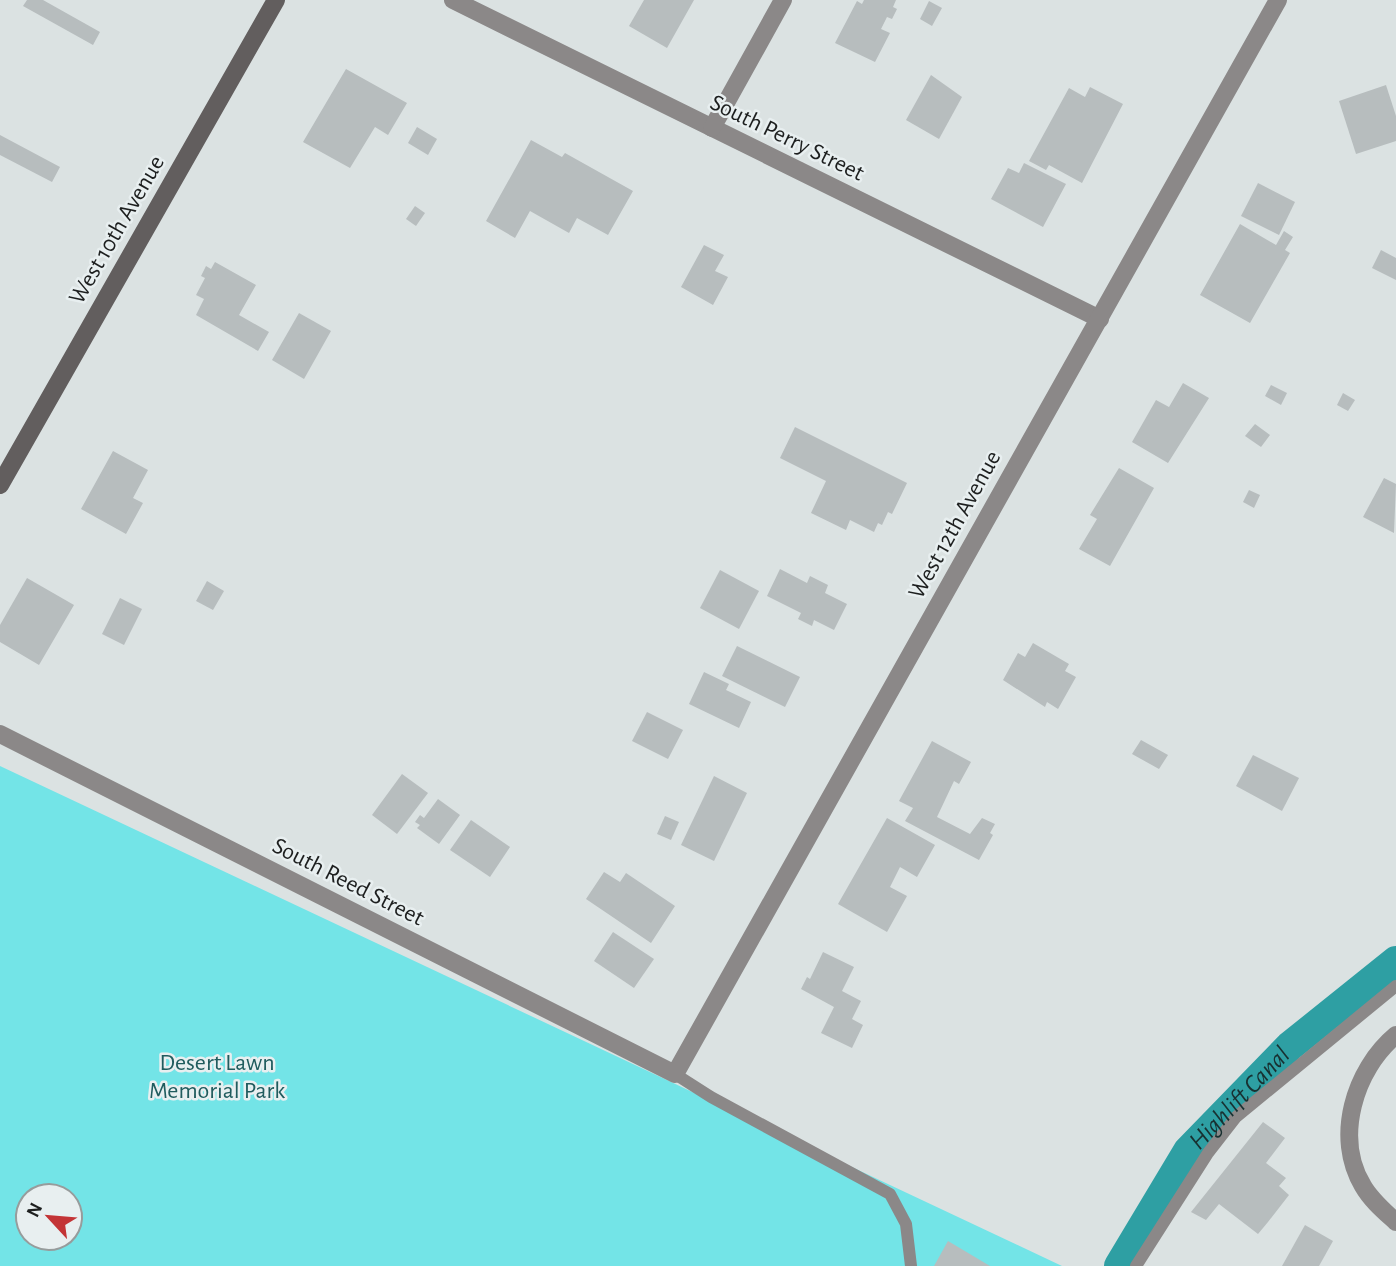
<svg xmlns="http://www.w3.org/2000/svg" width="1396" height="1266" font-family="'Alegreya Sans',sans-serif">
<rect width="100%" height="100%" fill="#dbe2e2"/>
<path fill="#73e4e7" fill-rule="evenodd" d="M0,766L1062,1266H0ZM28,1196H70V1238H28Z"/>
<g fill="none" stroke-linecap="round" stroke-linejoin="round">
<path stroke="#2e9fa3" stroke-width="30" id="s1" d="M1119,1266L1188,1151L1290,1046L1396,961"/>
</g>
<g fill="#b7bdbe">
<polygon points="27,0 43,0 100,32 93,45 23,6"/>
<polygon points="644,0 694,0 667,48 629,26"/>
<polygon points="864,0 896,0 893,7 897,9 892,19 887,17 881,29 890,33 875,62 835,43 857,1 862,4"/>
<polygon points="929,1 942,8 932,26 920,19"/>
<polygon points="346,69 407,103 388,135 375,127 350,168 303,142"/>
<polygon points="931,75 962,97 939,139 906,120"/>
<polygon points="1386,85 1396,116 1396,141 1356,154 1339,101"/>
<polygon points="1090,87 1123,104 1082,183 1049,165 1046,170 1029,161 1069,88 1085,97"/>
<polygon points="417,127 437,139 428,155 408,143"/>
<polygon points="0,135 60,167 52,182 0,155"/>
<polygon points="531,140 562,157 565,153 633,191 608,235 577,218 569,233 530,211 515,238 486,221"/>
<polygon points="1024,163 1066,184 1043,227 991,199 1008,168 1019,173"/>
<polygon points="1258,183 1295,202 1279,235 1241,216"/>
<polygon points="415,206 425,213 416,226 406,219"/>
<polygon points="1240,224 1276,245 1284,231 1293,237 1285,250 1290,253 1250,323 1200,295"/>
<polygon points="704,245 724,255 715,271 728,277 713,305 681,287"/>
<polygon points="1381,250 1396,258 1396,280 1372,268"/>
<polygon points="215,262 256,285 239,315 269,332 258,351 196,315 204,299 196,295 205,278 201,276 206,266 211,269"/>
<polygon points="299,313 331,331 304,379 272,360"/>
<polygon points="1183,383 1209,398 1168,463 1132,442 1156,400 1169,407"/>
<polygon points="1271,385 1287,393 1281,405 1265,396"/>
<polygon points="1343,393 1355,400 1348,411 1337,405"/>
<polygon points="1255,424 1270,435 1261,447 1245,436"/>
<polygon points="795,427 907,483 892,514 888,512 882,525 878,523 874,532 850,520 846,530 811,513 826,481 780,458"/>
<polygon points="113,451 148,470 133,498 143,503 126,534 81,509"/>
<polygon points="1119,468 1154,488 1110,566 1079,549 1097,519 1090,515"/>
<polygon points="1384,478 1396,484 1394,533 1363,517"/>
<polygon points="1249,490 1260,495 1254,508 1243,502"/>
<polygon points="780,569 807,583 810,576 828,585 825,593 847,604 834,630 814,620 812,626 798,619 801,613 767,596"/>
<polygon points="720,570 759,591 739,629 700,608"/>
<polygon points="27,578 74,605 39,665 0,642 0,625"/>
<polygon points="207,581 224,591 213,610 196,601"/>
<polygon points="120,598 142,609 124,645 102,634"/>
<polygon points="1033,643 1069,664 1065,671 1076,677 1058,709 1047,702 1045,707 1003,680 1018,653 1025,657"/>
<polygon points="737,646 800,677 785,707 722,676"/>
<polygon points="704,672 729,684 726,690 751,702 739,728 689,704"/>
<polygon points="647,712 683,730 668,759 632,741"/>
<polygon points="1141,740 1168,755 1159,769 1132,754"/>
<polygon points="932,741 971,762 959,784 954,781 937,817 970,834 982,818 995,824 990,833 993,835 979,860 905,821 913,808 899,801"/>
<polygon points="1253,755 1299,778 1282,811 1236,786"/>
<polygon points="402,774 428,793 397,834 372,815"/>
<polygon points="714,776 747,793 714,861 681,845"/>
<polygon points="438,799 460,815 439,844 417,828 420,825 415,822 420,815 424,818"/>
<polygon points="665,816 679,822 671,840 657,834"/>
<polygon points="887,818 935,845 917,877 900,867 890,887 907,896 887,932 838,904"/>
<polygon points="471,820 510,847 490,877 450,850"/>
<polygon points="604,872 620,882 626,873 675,906 651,943 586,899"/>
<polygon points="613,932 654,959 634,988 594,961"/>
<polygon points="823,952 854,967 842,991 861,1001 852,1019 863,1025 852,1048 821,1033 834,1007 801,989 807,977 810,979"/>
<polygon points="1263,1122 1285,1138 1266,1163 1286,1178 1279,1186 1289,1195 1268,1222 1258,1234 1219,1204 1206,1220 1191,1212"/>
<polygon points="1305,1225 1333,1241 1319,1266 1282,1266"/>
<polygon points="948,1241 990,1266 934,1266"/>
</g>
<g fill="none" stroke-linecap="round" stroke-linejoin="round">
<g stroke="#8b8888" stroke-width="12">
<polyline points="675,1074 711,1097 890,1194 906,1224 911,1266"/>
<polyline points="1136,1266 1208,1153 1236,1117 1396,986"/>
</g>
<g stroke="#8b8888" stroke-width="18">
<polyline points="453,0 1100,319"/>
<polyline points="712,128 783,0"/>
<polyline points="0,734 675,1074 1278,0"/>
<path d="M1396,1035C1354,1070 1334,1138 1363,1186C1371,1200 1384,1211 1396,1222"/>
</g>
<polyline stroke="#625e5e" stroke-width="18" points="0,485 276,0"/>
</g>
<g text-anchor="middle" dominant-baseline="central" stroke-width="5" stroke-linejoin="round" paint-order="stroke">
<g font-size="24" fill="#1d1f1f" stroke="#e8eff0">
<text transform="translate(787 138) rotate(26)">South Perry Street</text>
<text transform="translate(117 230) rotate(-60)">West 10th Avenue</text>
<text transform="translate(955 525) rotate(-61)">West 12th Avenue</text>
<text transform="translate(348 882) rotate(27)">South Reed Street</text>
</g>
<g font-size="24" fill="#205c5e" stroke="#e8eff0">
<text x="217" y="1063">Desert Lawn<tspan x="217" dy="28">Memorial Park</tspan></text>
</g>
<g font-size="26" font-style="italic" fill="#183031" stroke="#e8eff0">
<text stroke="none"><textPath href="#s1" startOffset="208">Highlift Canal</textPath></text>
</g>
</g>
<g transform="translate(49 1217) rotate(296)"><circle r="33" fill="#e8eff0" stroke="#979c9c" stroke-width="2"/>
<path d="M0-5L12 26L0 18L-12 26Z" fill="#c33436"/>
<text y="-10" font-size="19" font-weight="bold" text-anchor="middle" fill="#1d1f1f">N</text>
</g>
</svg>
